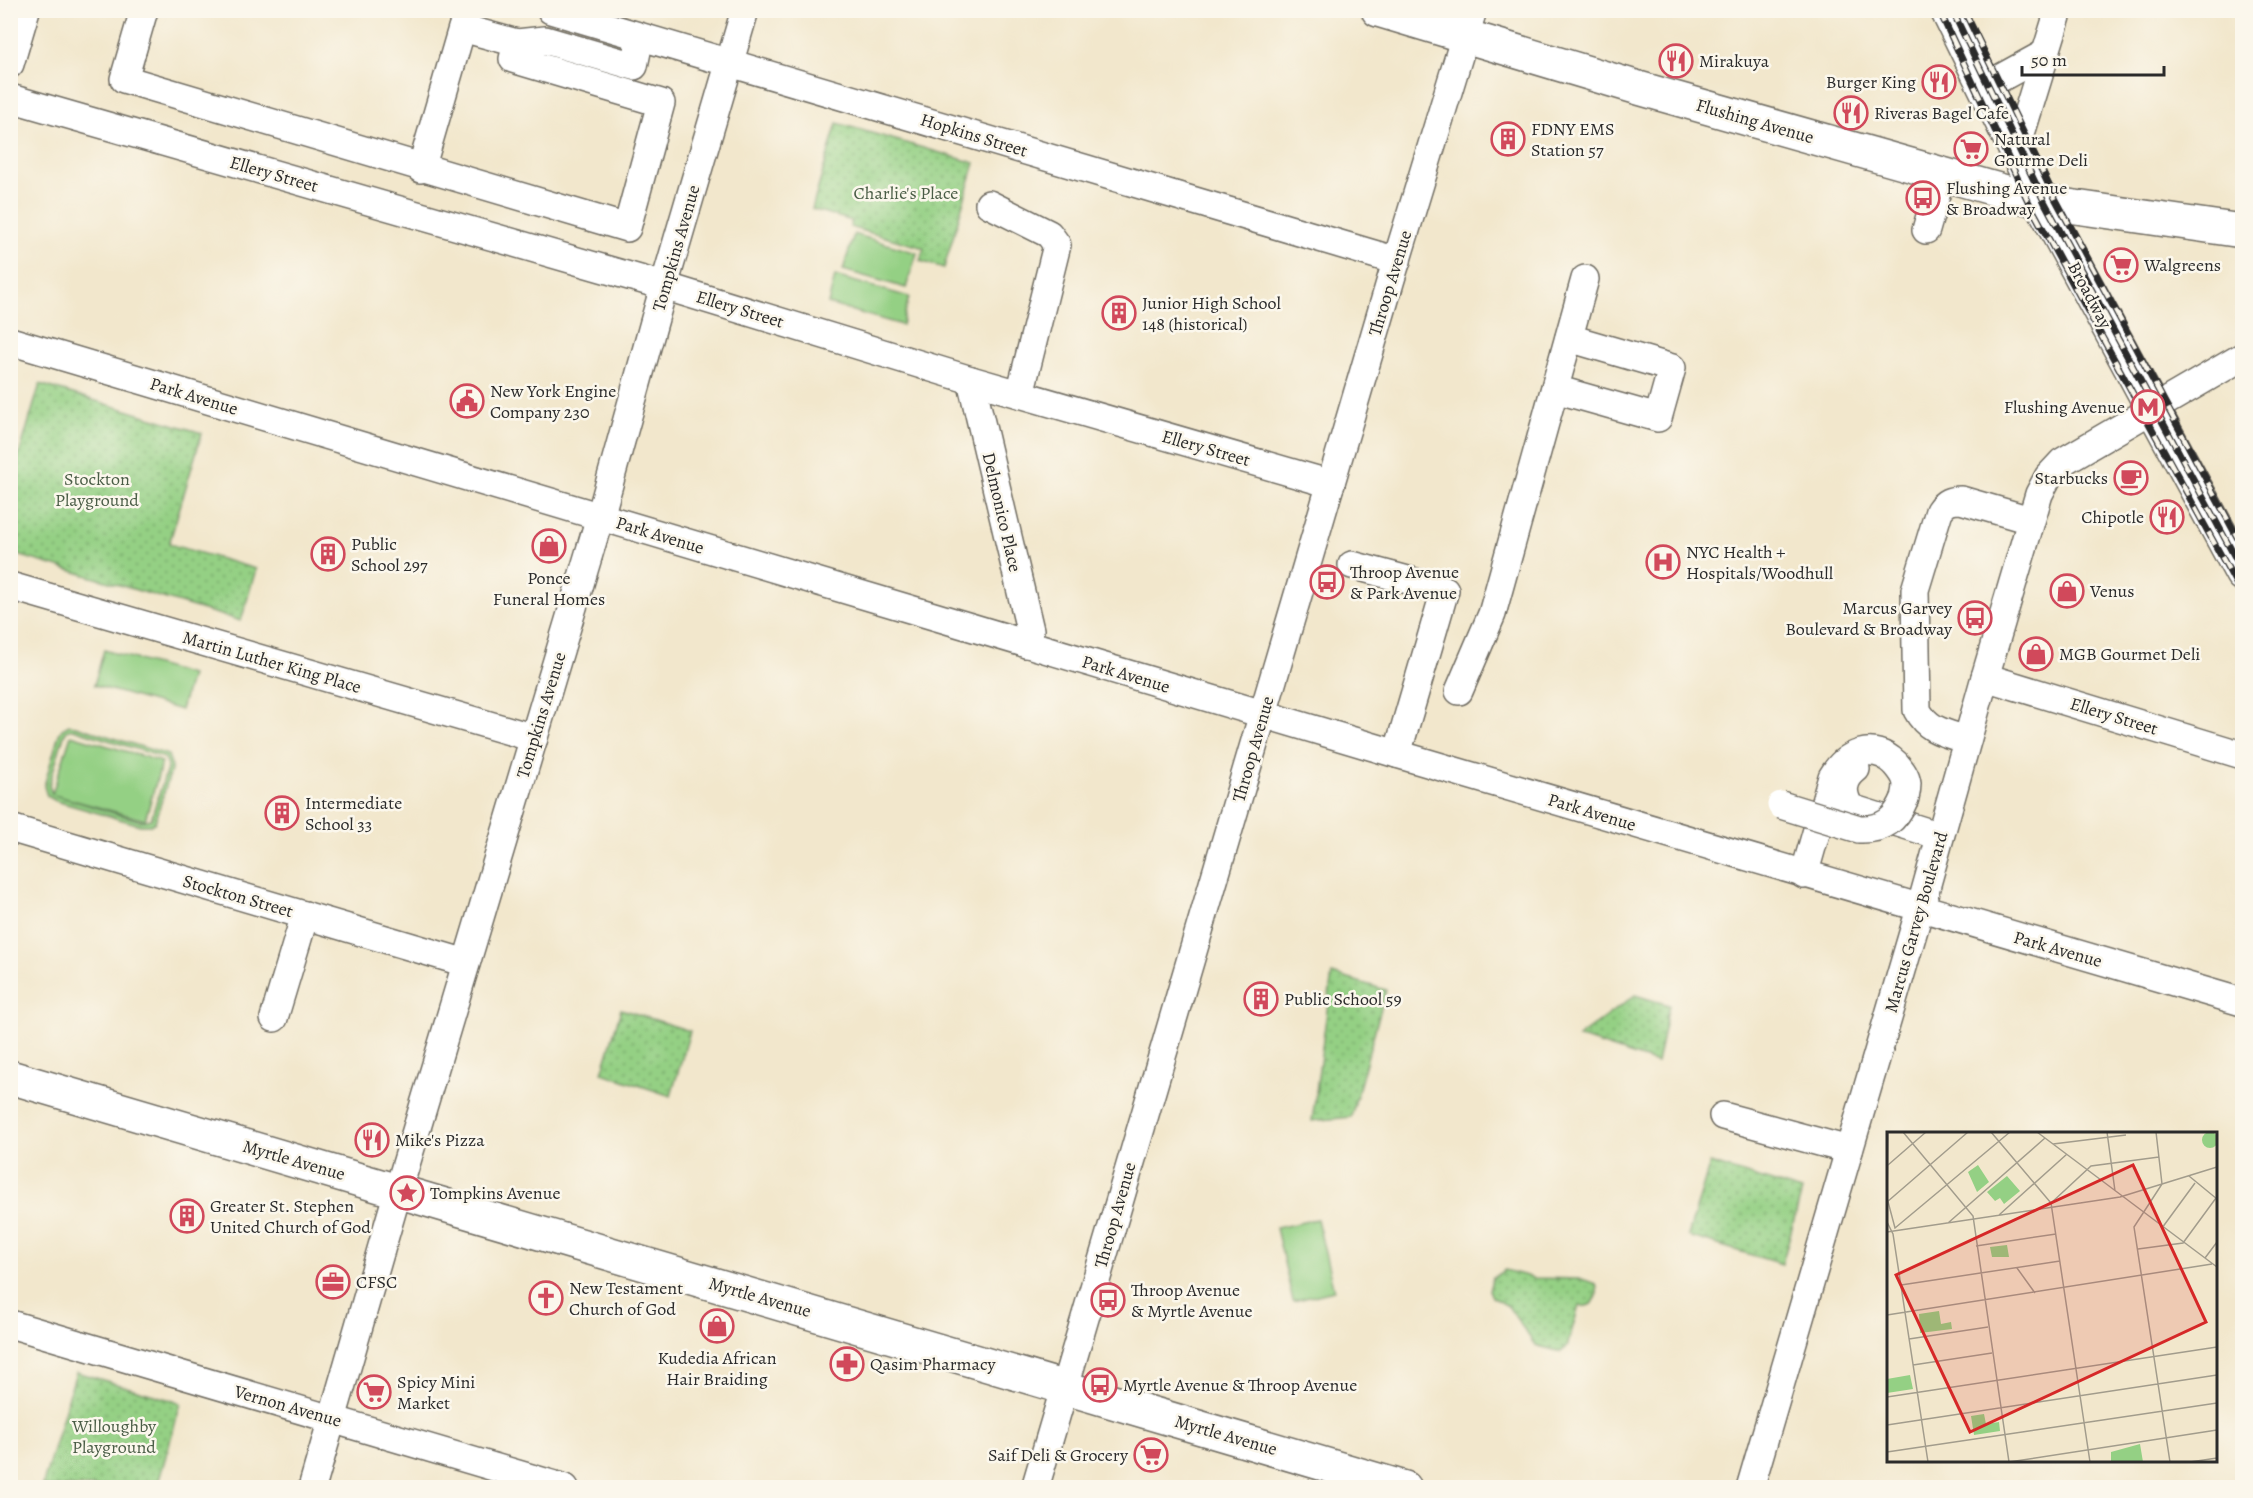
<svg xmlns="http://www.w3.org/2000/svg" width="2253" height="1498" font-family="Alegreya,serif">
<defs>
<pattern id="park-dots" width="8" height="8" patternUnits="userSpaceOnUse" patternTransform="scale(1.5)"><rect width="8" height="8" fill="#94d084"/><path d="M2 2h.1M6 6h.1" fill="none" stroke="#79a96c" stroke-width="1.8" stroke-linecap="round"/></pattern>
</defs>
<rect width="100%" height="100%" fill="#fbf7ec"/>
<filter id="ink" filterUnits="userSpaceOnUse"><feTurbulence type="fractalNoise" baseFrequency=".0167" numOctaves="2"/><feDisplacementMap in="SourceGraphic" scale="12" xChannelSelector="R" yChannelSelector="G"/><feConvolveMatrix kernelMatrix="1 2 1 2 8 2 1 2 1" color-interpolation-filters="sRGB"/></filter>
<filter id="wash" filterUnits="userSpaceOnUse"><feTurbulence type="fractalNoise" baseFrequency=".008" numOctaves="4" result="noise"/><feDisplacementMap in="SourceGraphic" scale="24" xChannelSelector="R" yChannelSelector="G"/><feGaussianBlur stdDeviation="1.35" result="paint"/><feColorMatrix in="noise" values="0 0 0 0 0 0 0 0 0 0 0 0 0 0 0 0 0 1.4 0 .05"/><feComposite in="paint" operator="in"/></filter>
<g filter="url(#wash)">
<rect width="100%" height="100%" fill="#f2e7cc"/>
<g fill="#94d084" stroke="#607e58" stroke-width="1.5" fill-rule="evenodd">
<polygon points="854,234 917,253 906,288 843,270"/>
<polygon points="835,276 909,297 902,325 828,304"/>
<polygon points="104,650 191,675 181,710 94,685"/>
<path d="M69,725L76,726L168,755L172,767L155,822L151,825H140L56,801L47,796L44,786L59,734L62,729ZM73,729L165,758L168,766L151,819L141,821L54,795L145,820L162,762L71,735L52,794L49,785L64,735L67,731Z"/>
<polygon points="1317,1219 1334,1291 1293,1301 1276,1228"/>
</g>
<g fill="url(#park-dots)" stroke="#607e58" stroke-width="1.5">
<polygon points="837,123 975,163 944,268 920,261 924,248 850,227 852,221 812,209"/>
<polygon points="40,384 202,433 169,544 256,569 241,621 11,553 11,463 16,465"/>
<polygon points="1332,974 1386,990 1351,1117 1312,1121"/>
<polygon points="1635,995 1669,1005 1657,1063 1578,1037"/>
<polygon points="621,1009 690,1031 671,1096 602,1073"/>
<polygon points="1710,1163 1802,1191 1782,1264 1688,1236"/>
<path d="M1505,1270L1534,1278L1582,1279L1596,1284C1600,1298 1593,1308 1579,1306L1567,1347L1561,1352L1535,1345L1508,1306L1492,1297L1489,1290L1493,1277Z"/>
<polygon points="76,1372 181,1403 157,1487 42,1487"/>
</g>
</g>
<g filter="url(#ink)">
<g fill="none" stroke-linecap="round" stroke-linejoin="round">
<g stroke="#716d63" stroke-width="30">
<g id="minor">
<polyline points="144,10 124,79 627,228 661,103 513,59 517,43"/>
<polyline points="551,10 1397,261"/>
<polyline points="10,64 26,10"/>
<polyline points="1984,87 2046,53"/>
<polyline points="10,98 664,286 971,380 1331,484"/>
<polyline points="2015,153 2059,10"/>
<polyline points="421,169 462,28 517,43 545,40 634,66 640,37"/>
<polyline points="989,204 1049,234 1057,245 1020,394"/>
<polyline points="1926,230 1942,174"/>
<polyline points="10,341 1397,754 2242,1002"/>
<polyline points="971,380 1030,630 1026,644"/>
<polyline points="1555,389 1658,418 1672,368 1569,338"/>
<polyline points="1352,565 1445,590 1397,754"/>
<polyline points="10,586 534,738"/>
<polyline points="1985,677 2242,755"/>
<polyline points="1459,691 1492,614 1585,279"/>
<path d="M1967,740C1946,733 1928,731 1917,710L1915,590L1939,511C1945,502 1950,500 1961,500L2030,520"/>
<path d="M1856,769C1842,780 1841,794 1851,808L1940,836"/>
<polyline points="10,828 466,963"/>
<path d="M1804,875L1832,777C1846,753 1873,742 1895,763C1900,769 1906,775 1907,784C1907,788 1906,794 1905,798"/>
<polyline points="274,1018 305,915"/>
<polyline points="1723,1116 1849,1150"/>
<polyline points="10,1324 565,1488"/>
<polyline points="312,1488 398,1191 600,517 664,286 745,10"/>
<polyline points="1035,1488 1391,279 1473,10"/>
<polyline points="1750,1488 1920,909 1985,677 2039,494 2048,477 2062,462 2242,357"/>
</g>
</g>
<g stroke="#716d63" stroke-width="36">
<g id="major">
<polyline points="1378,10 1642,89 2041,202 2242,231"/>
<polyline points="1947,10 2041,202 2242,574"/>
<polyline points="10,1077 1405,1488"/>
</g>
</g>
<use href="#minor" stroke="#fff" stroke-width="27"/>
<use href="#major" stroke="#fff" stroke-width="33"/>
<g stroke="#2b2b2b" stroke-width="7">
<g id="rail">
<polyline points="1939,10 2029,203 2242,594"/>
<polyline points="1952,10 2045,203 2242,570"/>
<polyline points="1964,10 2055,198 2242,546"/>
</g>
</g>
<use href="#rail" stroke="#fbf7ec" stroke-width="4.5" stroke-dasharray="14" stroke-linecap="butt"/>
<g stroke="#716d63" stroke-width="30" stroke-linecap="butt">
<path id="minor-bridge" d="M1781,805L1859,829C1884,830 1896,820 1905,798"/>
</g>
<use href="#minor-bridge" stroke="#fff" stroke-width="27"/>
</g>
</g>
<defs>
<g id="restaurant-ring" transform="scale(1.725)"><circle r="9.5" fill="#fbf7ec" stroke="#d1495b" stroke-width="1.5"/><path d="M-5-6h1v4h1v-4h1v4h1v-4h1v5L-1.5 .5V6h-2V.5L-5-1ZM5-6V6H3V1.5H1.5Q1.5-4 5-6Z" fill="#d1495b"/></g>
<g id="building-ring" transform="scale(1.725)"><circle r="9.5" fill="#fbf7ec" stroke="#d1495b" stroke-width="1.5"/><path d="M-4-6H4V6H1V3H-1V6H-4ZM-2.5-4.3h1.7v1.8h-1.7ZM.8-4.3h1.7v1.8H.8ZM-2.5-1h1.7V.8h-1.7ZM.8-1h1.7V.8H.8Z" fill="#d1495b"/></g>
<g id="supermarket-ring" transform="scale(1.725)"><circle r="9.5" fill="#fbf7ec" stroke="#d1495b" stroke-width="1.5"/><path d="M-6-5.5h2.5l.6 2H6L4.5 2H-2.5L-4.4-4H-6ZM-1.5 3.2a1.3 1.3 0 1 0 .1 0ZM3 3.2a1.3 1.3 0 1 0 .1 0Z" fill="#d1495b"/></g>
<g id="bus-ring" transform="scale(1.725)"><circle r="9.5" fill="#fbf7ec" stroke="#d1495b" stroke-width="1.5"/><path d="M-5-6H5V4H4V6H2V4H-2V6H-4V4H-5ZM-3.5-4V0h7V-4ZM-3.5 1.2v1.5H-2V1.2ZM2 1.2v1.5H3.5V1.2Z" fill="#d1495b"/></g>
<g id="civic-ring" transform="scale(1.725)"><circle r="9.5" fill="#fbf7ec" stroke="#d1495b" stroke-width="1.5"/><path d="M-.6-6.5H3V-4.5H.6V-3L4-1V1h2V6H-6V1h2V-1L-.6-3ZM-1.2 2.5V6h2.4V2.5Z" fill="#d1495b"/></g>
<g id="metro-ring" transform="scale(1.725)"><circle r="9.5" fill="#fbf7ec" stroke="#d1495b" stroke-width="1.5"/><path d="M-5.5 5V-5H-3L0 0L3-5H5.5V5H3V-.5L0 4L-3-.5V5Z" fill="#d1495b"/></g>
<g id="cafe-ring" transform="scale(1.725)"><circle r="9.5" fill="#fbf7ec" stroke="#d1495b" stroke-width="1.5"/><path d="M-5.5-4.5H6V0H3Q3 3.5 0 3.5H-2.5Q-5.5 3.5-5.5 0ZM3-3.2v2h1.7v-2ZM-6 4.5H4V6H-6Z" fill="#d1495b"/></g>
<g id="shop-ring" transform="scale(1.725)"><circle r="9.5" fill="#fbf7ec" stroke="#d1495b" stroke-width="1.5"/><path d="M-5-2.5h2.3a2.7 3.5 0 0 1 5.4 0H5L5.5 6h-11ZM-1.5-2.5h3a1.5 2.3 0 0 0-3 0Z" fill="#d1495b"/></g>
<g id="hospital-ring" transform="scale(1.725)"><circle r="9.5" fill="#fbf7ec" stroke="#d1495b" stroke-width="1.5"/><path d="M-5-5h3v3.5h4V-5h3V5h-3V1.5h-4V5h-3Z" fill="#d1495b"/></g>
<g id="sight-ring" transform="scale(1.725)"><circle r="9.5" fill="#fbf7ec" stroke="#d1495b" stroke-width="1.5"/><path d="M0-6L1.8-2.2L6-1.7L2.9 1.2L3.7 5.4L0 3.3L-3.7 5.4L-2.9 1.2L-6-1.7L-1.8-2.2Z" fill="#d1495b"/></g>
<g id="office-ring" transform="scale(1.725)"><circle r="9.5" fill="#fbf7ec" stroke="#d1495b" stroke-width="1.5"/><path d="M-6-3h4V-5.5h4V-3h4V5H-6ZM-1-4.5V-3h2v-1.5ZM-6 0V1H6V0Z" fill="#d1495b"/></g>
<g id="church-ring" transform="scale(1.725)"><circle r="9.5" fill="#fbf7ec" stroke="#d1495b" stroke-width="1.5"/><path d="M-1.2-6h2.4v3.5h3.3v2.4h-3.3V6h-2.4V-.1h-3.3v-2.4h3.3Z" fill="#d1495b"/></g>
<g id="pharmacy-ring" transform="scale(1.725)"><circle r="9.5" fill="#fbf7ec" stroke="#d1495b" stroke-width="1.5"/><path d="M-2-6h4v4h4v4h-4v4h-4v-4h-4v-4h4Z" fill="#d1495b"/></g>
</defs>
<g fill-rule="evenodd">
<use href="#restaurant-ring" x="1676" y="61"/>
<use href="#restaurant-ring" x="1939" y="82"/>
<use href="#restaurant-ring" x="1851" y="113"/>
<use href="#building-ring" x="1508" y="139"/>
<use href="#supermarket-ring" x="1971" y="149"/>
<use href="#bus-ring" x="1923" y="198"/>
<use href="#supermarket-ring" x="2121" y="265"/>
<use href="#building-ring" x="1119" y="313"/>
<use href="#civic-ring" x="467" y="401"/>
<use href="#metro-ring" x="2148" y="407"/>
<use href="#cafe-ring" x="2131" y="478"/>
<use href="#restaurant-ring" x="2167" y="517"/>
<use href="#shop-ring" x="549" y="546"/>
<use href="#building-ring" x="328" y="554"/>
<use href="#hospital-ring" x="1663" y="562"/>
<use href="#bus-ring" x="1327" y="582"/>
<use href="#shop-ring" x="2067" y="591"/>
<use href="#bus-ring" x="1975" y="618"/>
<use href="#shop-ring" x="2036" y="654"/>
<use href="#building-ring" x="282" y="813"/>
<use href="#building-ring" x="1261" y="999"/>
<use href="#restaurant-ring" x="372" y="1140"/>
<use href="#sight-ring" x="407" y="1193"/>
<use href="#building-ring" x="187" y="1216"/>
<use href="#office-ring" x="333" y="1282"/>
<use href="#church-ring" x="546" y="1298"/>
<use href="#bus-ring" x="1108" y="1300"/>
<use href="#shop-ring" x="717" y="1326"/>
<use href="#pharmacy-ring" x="847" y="1364"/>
<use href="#bus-ring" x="1100" y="1385"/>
<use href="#supermarket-ring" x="374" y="1392"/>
<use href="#supermarket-ring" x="1151" y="1455"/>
</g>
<g text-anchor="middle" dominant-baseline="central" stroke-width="5" stroke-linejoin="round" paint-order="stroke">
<g font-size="18" fill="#2b2b2b" stroke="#fbf7ec" text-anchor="start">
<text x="1699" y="61">Mirakuya</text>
<text x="1916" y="82" text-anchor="end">Burger King</text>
<text x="1874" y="113">Riveras Bagel Cafe</text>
<text x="1531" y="129">FDNY EMS<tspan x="1531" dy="21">Station 57</tspan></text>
<text x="1994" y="139">Natural<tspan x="1994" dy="21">Gourme Deli</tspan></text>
<text x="1946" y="188">Flushing Avenue<tspan x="1946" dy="21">&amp; Broadway</tspan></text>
<text x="2144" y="265">Walgreens</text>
<text x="1142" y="303">Junior High School<tspan x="1142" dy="21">148 (historical)</tspan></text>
<text x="490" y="391">New York Engine<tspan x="490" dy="21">Company 230</tspan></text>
<text x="2125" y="407" text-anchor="end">Flushing Avenue</text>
<text x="2108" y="478" text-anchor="end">Starbucks</text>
<text x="2144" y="517" text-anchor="end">Chipotle</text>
<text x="351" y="544">Public<tspan x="351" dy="21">School 297</tspan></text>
<text x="1686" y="552">NYC Health +<tspan x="1686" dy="21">Hospitals/Woodhull</tspan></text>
<text x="1350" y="572">Throop Avenue<tspan x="1350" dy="21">&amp; Park Avenue</tspan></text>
<text x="549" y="578" text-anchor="middle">Ponce<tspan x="549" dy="21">Funeral Homes</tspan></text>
<text x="2090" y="591">Venus</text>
<text x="1952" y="608" text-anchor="end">Marcus Garvey<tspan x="1952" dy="21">Boulevard &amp; Broadway</tspan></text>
<text x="2059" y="654">MGB Gourmet Deli</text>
<text x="305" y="803">Intermediate<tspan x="305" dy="21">School 33</tspan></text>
<text x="1284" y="999">Public School 59</text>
<text x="395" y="1140">Mike's Pizza</text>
<text x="430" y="1193">Tompkins Avenue</text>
<text x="210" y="1206">Greater St. Stephen<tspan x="210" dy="21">United Church of God</tspan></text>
<text x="356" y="1282">CFSC</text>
<text x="569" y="1288">New Testament<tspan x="569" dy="21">Church of God</tspan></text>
<text x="1131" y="1290">Throop Avenue<tspan x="1131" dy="21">&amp; Myrtle Avenue</tspan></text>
<text x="717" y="1358" text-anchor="middle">Kudedia African<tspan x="717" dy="21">Hair Braiding</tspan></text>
<text x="870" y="1364">Qasim Pharmacy</text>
<text x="397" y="1382">Spicy Mini<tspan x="397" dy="21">Market</tspan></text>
<text x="1123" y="1385">Myrtle Avenue &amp; Throop Avenue</text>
<text x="1128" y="1455" text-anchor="end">Saif Deli &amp; Grocery</text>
</g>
<g font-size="18" fill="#2b2b2b" stroke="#fbf7ec">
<text transform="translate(1755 121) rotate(16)">Flushing Avenue</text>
<text transform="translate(974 135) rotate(17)">Hopkins Street</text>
<text transform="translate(274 174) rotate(16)">Ellery Street</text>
<text transform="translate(676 248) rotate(-74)">Tompkins Avenue</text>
<text transform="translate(1390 283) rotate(-73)">Throop Avenue</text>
<text transform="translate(2090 295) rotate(62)">Broadway</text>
<text transform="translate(740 309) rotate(17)">Ellery Street</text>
<text transform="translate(194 396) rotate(17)">Park Avenue</text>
<text transform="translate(1206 448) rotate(16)">Ellery Street</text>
<text transform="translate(1002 512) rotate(77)">Delmonico Place</text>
<text transform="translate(660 535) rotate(17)">Park Avenue</text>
<text transform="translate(272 662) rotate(16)">Martin Luther King Place</text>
<text transform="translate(1126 674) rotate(17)">Park Avenue</text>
<text transform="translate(541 715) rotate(-73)">Tompkins Avenue</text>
<text transform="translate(2114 716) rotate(17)">Ellery Street</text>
<text transform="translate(1253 749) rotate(-74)">Throop Avenue</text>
<text transform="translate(1592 812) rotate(17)">Park Avenue</text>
<text transform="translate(238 896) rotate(16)">Stockton Street</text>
<text transform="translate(1916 922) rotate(-74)">Marcus Garvey Boulevard</text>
<text transform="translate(2058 949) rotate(16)">Park Avenue</text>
<text transform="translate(294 1160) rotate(16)">Myrtle Avenue</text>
<text transform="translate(1115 1215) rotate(-74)">Throop Avenue</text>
<text transform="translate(760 1297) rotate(16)">Myrtle Avenue</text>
<text transform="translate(288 1406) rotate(16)">Vernon Avenue</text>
<text transform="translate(1226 1435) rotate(16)">Myrtle Avenue</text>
</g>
<g font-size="18" fill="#4a5d46" stroke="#fbf7ec">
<text x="906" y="193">Charlie's Place</text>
<text x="97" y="479">Stockton<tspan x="97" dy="21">Playground</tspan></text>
<text x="114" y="1426">Willoughby<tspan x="114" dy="21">Playground</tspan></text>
</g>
</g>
<g transform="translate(1887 1132)">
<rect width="330" height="330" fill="#f2e7cc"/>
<path d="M315 8a8 8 0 1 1 16 0a8 8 0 1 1-16 0ZM91,33L102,50L90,60L81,40Z" fill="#94d084"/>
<path d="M120,44L133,59L117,72L113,66L108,69L100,60ZM120,113L122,125H105L103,115ZM52,179L54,192L64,190L65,197L33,201L32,182ZM23,243L26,257L0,261V247ZM97,282L99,292L112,290L113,299L87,303L84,284ZM253,312L256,330H224V320Z" fill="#94d084"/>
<path fill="none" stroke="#a29c8c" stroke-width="1.5" d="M1,0L0,66L8,96L123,0M16,0L86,84L122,330M104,0L164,71L203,330M150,0L330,135M220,0L228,59M269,0L275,52L247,95L283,330M166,12L239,3M1,33L39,0M302,44L330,67M0,70L81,0M163,72L204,34L272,25M112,83L180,22M0,90L6,102L41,330M61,91L158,6M275,96L308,51M0,100L233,65L330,35M89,114L169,102M251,117L296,111L329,66M318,126L330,110M130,136L148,161M14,153L173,129M0,183L325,132M22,207L101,195M26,233L105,221M0,265L330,215M0,293L330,243M0,320L330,271M122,330L330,298M303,330L330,326"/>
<path fill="#d62828" fill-opacity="0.15" stroke="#d62828" stroke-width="3" d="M246,33L319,190L83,300L9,143Z"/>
<rect width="330" height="330" fill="none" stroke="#2b2b2b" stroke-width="3"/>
</g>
<rect width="2253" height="1498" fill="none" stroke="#fbf7ec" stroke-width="36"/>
<path d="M2022 66v9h142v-9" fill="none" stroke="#2b2b2b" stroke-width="3"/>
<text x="2031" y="66" font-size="18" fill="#2b2b2b" stroke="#fbf7ec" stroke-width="4.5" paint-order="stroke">50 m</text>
</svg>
